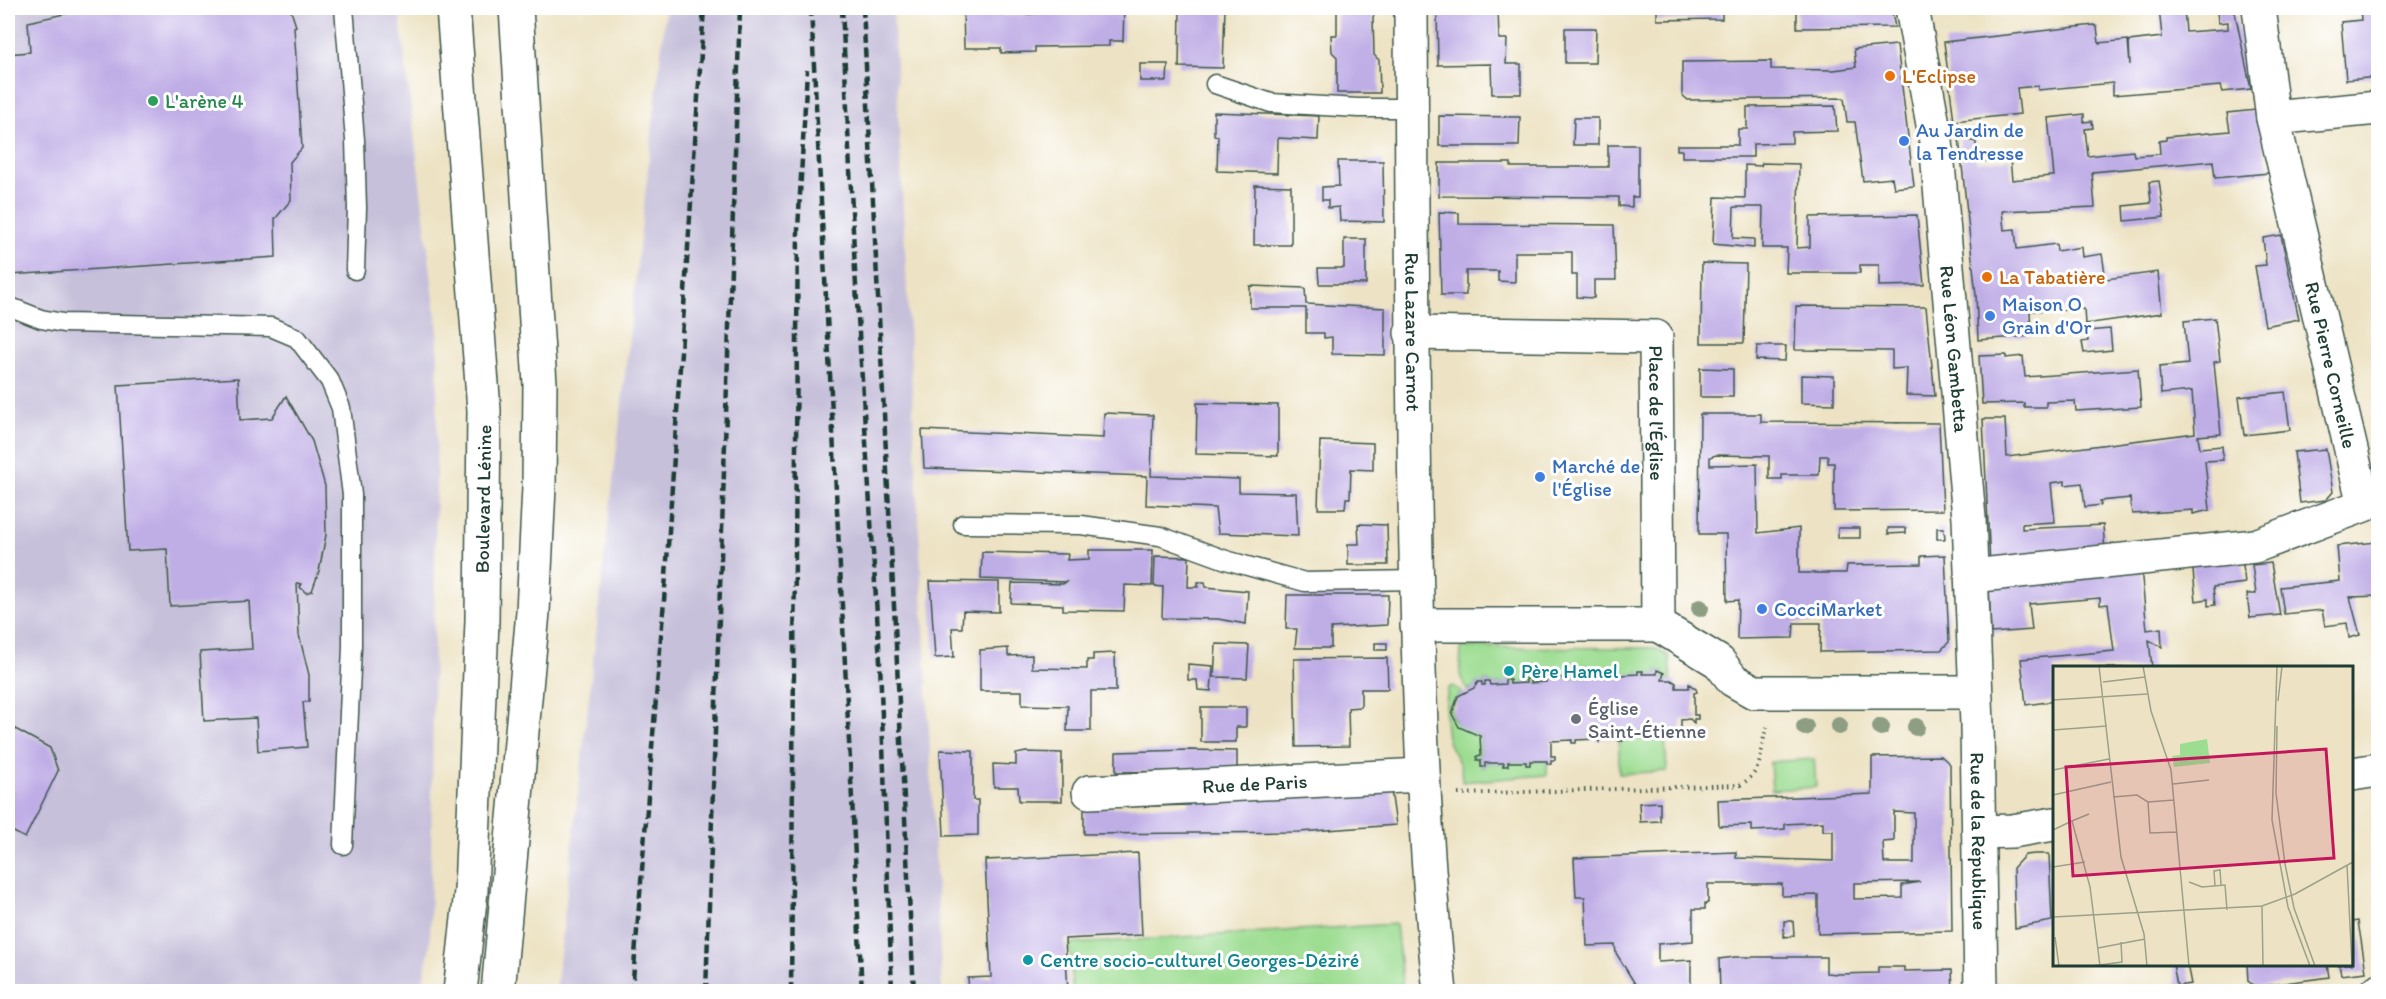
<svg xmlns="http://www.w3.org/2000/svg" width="2386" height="999" font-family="Itim,sans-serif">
<rect width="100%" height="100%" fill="#fff"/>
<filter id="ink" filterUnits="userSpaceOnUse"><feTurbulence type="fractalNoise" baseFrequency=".0167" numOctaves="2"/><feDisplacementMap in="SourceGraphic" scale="12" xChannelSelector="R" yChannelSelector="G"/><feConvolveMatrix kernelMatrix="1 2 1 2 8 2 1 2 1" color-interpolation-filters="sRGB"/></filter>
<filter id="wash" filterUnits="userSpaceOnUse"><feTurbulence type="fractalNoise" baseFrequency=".008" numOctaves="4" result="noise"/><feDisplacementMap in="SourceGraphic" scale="24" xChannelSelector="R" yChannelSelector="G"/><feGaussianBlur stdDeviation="1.35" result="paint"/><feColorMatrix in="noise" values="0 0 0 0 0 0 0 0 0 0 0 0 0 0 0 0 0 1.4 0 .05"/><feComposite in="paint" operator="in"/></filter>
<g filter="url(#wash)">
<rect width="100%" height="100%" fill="#ede3c4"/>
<g fill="#c6c0da">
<polygon points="8,8 399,8 438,332 430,945 421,991 8,991"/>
<polygon points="666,8 893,8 942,991 556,991"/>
</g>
<g fill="#9ddd92" stroke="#5e8d63" stroke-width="1.5">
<polygon points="1461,647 1655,648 1669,656 1671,680 1662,680 1664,673 1657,670 1657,674 1642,674 1638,671 1638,674 1620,675 1616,672 1615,676 1596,676 1593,673 1592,676 1572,678 1572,674 1569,674 1569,678 1550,678 1546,682 1530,683 1530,680 1527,679 1526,683 1510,684 1510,681 1505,684 1490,685 1489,681 1485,681 1485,685 1478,682 1474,688 1467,690 1460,675"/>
<path d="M1453,686L1462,692C1434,718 1465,728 1480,736L1481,755L1477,756V760H1481V767H1485V763H1504V766L1508,762L1547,761V775L1462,782C1461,760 1459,764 1450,746C1443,731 1445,704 1448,688Z"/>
<polygon points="1646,736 1662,736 1665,739 1667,771 1619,774 1619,741 1622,741 1623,737 1641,737 1645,739"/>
<polygon points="1814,759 1816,787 1772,790 1770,762"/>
<polygon points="1396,924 1403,991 1072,991 1070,944"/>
</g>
<g id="blocks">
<g fill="#bfade6" fill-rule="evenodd">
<polygon points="91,8 290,8 296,26 294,27 302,148 290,162 291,200 275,219 276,257 10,275 8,239 8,54 30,52 28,22"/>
<polygon points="963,8 1002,8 1002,15 1033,14 1033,8 1124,8 1123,41 1109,41 1109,46 1035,47 1035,52 1001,53 1001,48 964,48"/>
<polygon points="1180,8 1225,8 1223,68 1179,67"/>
<polygon points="1337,8 1379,8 1373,17 1374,55 1379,60 1380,93 1337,93 1337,57 1332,52 1331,35 1337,35"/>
<polygon points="1437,8 1498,8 1499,39 1507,39 1506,64 1521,64 1521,94 1492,94 1491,64 1438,65"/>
<polygon points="1657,8 1752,8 1752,11 1722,10 1722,19 1657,20"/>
<polygon points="1797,8 1891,8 1895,27 1797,28"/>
<polygon points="2159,8 2184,8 2186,32 2228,29 2228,22 2218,23 2217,8 2234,8 2251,89 2222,92 2220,86 2113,95 2113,83 2038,90 2038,86 2017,88 2020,114 1954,121 1944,42 2094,25 2097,27 2099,43 2128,40 2130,65 2129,41 2162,37"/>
<polygon points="2360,8 2378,8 2378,77 2346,80 2341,22 2361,20"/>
<polygon points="1565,28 1596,28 1595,63 1565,63"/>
<polygon points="1897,45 1914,186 1894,188 1892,178 1863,181 1855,122 1847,122 1844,98 1688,100 1682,95 1682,62 1771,61 1771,69 1834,70 1856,67 1854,49"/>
<polygon points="1140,64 1168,64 1167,81 1140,81"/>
<polygon points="1835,106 1837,131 1792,132 1792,143 1753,144 1753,157 1682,157 1682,150 1677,150 1677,145 1738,145 1738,129 1747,129 1747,107"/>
<polygon points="2256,110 2269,173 2215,178 2213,161 2092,172 2095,207 2002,211 2004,230 2015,229 2017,249 2056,244 2057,251 2081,247 2082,257 2102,254 2106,279 2158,272 2162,313 2085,324 2084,309 2030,311 2031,336 1978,340 1976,295 1959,138 1976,142 1976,162 2010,159 2012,180 2050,176 2054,176 2048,118 2084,114 2084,122 2092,121 2093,128 2085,129 2088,156 2133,151 2134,156 2160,154 2159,141 2166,140 2166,137 2230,131 2227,113"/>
<polygon points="1214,112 1319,116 1318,140 1278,138 1277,173 1217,171 1218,136 1214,135"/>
<polygon points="1439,116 1520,117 1519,146 1439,146"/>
<polygon points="1574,118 1598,118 1598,145 1573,145"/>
<polygon points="1608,145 1638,145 1638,197 1632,197 1632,207 1619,206 1619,197 1439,196 1439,163 1511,163 1511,167 1608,167"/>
<polygon points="1338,161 1383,161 1384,222 1340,221 1339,207 1328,208 1328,200 1322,200 1322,187 1339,186"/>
<polygon points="1762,163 1799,164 1797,248 1810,247 1810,217 1917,215 1924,285 1879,286 1879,265 1860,265 1860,273 1786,273 1787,248 1762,248 1763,207 1734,207 1733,238 1754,239 1754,248 1713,244 1715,197 1745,198 1745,165 1761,166"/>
<polygon points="2159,181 2164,217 2125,221 2124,206 2151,203 2149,182"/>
<polygon points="1255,185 1291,186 1291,245 1254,245"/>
<polygon points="1439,212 1459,213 1459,224 1614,225 1616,280 1594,280 1594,298 1577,297 1577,275 1572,275 1572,252 1515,252 1515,282 1498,281 1498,271 1466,271 1466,295 1441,295"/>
<polygon points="2281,235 2299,319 2265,326 2255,266 2266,265 2263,238"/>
<polygon points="1344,239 1366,239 1366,284 1319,284 1318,268 1344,268"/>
<polygon points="1702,263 1746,264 1744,343 1701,343"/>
<polygon points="1250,286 1305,288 1306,304 1385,308 1385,355 1332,354 1332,337 1324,338 1324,333 1306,333 1306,308 1250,308"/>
<polygon points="1796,306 1926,307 1935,396 1906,395 1907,368 1892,369 1892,351 1795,350"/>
<polygon points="2215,318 2220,361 2214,362 2221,434 2198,436 2200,448 2222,446 2223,460 2205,461 2210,510 2193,514 2193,510 2132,514 2130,498 2100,501 2101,505 2085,507 2082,483 2065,485 2065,481 2051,483 2055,522 2022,524 2022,529 2103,525 2105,552 1990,564 1983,419 2005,419 2007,457 2195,433 2192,391 2161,394 2159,367 2188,364 2184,321"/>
<polygon points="2110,329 2112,350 2084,353 2082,342 2088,341 2087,331"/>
<polygon points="1757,346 1786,346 1785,361 1756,360"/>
<polygon points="2006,355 2006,358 2023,356 2025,377 2138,369 2141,407 2076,411 2075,401 2046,402 2046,407 2024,407 2024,403 1982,404 1979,356"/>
<polygon points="1700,368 1733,369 1733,397 1700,397"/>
<polygon points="1801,375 1834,376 1834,404 1801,403"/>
<polygon points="238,378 240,420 272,418 286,396 312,441 325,486 326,535 319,571 312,591 306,593 300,587 301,584 297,583 299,635 309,675 309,702 303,702 307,747 258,751 256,718 204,721 200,652 252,649 249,601 170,606 167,549 128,551 118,385"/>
<polygon points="2285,392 2290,430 2244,435 2239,397"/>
<polygon points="1197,403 1278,405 1278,456 1196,454"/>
<polygon points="1104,413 1153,415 1151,476 1239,479 1239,492 1296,493 1298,536 1218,533 1215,508 1146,505 1147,476 924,468 922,430 1103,438"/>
<polygon points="1700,414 1761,414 1761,422 1939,423 1943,510 1834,511 1834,463 1828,463 1828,456 1820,456 1819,475 1782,475 1782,479 1769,479 1769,456 1716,455 1710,457 1710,465 1757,464 1758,533 1799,528 1799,573 1846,573 1847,565 1921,564 1921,556 1945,555 1949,642 1941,650 1820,652 1821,623 1794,623 1793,638 1737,639 1738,600 1727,601 1726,534 1699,534"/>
<polygon points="1320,441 1373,443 1373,470 1351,469 1350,498 1346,498 1345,509 1318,509"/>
<polygon points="2326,449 2333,492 2326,500 2300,503 2294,452"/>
<polygon points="1358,524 1387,525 1388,565 1348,565 1348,544 1359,544"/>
<rect x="1838" y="528" width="22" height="10"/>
<polygon points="1888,528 1906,528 1906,533 1888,534"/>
<polygon points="1937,528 1944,528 1945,539 1937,539"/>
<polygon points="2377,542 2378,596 2350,597 2360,635 2349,638 2347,623 2325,626 2322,610 2284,614 2280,587 2340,581 2337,546"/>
<polygon points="1089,550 1153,550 1152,586 1125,585 1124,611 1063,610 1063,605 1011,603 1012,583 1063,584 1066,582 981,579 982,552 1068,554 1067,560 1089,559"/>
<polygon points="1155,556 1189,557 1188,587 1198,587 1198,582 1205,582 1206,587 1248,591 1246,624 1218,619 1162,618 1163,587 1154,586"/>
<polygon points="2242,556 2245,583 2213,587 2215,605 2208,606 2208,599 2196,601 2192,561"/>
<polygon points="2271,563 2280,615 2250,618 2247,594 2256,594 2252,565"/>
<polygon points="2141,568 2147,630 2161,628 2162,647 2149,640 2152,668 2054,668 2054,701 2026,705 2021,659 2114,651 2108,604 2100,605 2100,598 2029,604 2032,630 1991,633 1989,584"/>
<polygon points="930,581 999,582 999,612 963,611 962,628 952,628 954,657 935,658"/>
<polygon points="1287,595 1388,595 1387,625 1331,628 1331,648 1295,648 1297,629 1286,629"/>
<rect x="1375" y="643" width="12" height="7"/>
<polygon points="1216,644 1249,645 1247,678 1214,677"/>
<polygon points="1008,648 1008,656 1032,655 1032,668 1087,669 1087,660 1093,660 1093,654 1115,653 1116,691 1091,691 1091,731 1067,731 1068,706 1022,705 1022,691 980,691 980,650"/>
<polygon points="1387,658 1388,689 1361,689 1361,707 1348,708 1349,746 1296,747 1294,659"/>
<polygon points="1188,664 1213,666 1211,691 1198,690 1197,680 1188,680"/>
<polygon points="1657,670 1664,673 1662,680 1671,680 1676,683 1676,688 1689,688 1689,684 1696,689 1697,692 1694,693 1694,715 1698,715 1698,719 1694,719 1694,723 1690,719 1681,720 1681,733 1670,733 1665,739 1662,736 1646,736 1646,739 1641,737 1623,737 1623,741 1619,741 1619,738 1599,739 1599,742 1596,739 1576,740 1576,743 1572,743 1572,740 1551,741 1551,756 1555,756 1555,760 1551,760 1551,764 1547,764 1547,761 1530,761 1530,765 1526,765 1526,762 1508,762 1508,766 1503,766 1504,763 1485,763 1485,767 1481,767 1481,760 1477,760 1477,756 1481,755 1480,736 1459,727 1452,714 1458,696 1474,688 1478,682 1482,682 1482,685 1485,685 1485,681 1489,681 1490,685 1505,684 1505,680 1510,680 1510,684 1526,683 1526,679 1530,679 1530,683 1546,682 1546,675 1550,675 1550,678 1569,678 1569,674 1572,674 1572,678 1592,676 1592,673 1596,676 1615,676 1616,672 1620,675 1638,674 1638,671 1643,671 1642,674 1657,674"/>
<polygon points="1201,707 1246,707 1246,727 1236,727 1236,742 1201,742"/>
<polygon points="8,725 50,748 58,771 25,838 12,831 8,840"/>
<polygon points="940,750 973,751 973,800 978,800 978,835 944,836"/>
<polygon points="1190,750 1237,751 1237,776 1190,771 1116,772 1116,752"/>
<polygon points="1026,752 1062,753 1062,801 1019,801 1018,787 994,787 993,764 1016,765 1016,754"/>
<path d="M1941,756L1950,764L1952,931L1818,934V895L1782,896V884H1708V903H1705V909H1693V941L1658,944V962L1691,960V992H1640L1616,953L1615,945L1587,946L1585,897H1576L1574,858L1736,852V858L1833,861V831H1823V822L1785,824V829L1774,830L1752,831V825L1719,826L1718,800L1872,794V757ZM1894,812L1914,813V863H1884L1883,842L1894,841ZM1920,882L1902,885V898L1854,899V883Z"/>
<polygon points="1390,783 1396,825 1299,832 1084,834 1084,808 1189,805 1189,795"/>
<polygon points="1660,802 1660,821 1640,822 1639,803"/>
<polygon points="1138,853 1142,935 1065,939 1068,992 969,992 968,978 991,977 985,860"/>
<polygon points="2035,854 2049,854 2052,921 2015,928 2013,868 2025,855"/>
<polygon points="1784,921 1793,921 1794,936 1784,937"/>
<polygon points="2358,921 2366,972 2341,975 2339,964 2352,964 2352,922"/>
<polygon points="1735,957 1826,957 1826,973 1838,974 1878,973 1878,967 1904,967 1904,971 1952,970 1953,992 1720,992 1719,959"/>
<polygon points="2173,964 2187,964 2191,984 2177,986"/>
<polygon points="2247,964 2327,964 2329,977 2256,987 2248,981"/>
</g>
</g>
</g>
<g filter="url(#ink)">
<use href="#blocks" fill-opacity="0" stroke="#3e564a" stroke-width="1.5"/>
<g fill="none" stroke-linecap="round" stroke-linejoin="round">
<g stroke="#3e564a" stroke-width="21">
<g id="lane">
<polyline points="344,8 355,140 357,208 355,270"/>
<polyline points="1215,84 1271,103 1358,108 1411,108"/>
<polyline points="8,306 41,319 63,323 271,327 297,338 330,381 341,408 352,495 352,647 343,845"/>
<polyline points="963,524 1081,525 1160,536 1226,560 1305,582 1417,580"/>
</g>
</g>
<g stroke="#3e564a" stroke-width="36">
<g id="street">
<path id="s1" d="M1912,8L1936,141L1969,518L1977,725L1981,992"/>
<polyline points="2273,118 2378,108"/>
<path id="s2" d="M1411,333L1656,337L1658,625L1719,662L1733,680L1754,692H1975"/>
<polyline points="1972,576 2255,546 2364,505 2273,118 2259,8"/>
<polyline points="1417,625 1658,625"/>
<polyline points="2352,774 2378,770"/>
<path id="s3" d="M1089,792L1422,775"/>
<polyline points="1979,832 2012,831 2054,824"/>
<polyline points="2377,992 2378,991"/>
</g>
</g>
<g stroke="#3e564a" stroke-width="36">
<g id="secondary">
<path id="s4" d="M1411,8C1412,189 1412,370 1416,552C1419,699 1424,845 1440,992"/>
</g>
</g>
<g stroke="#3e564a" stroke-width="36">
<g id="primary">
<polyline points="453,8 484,410 482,621 471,891 460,992"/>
<polyline points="498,992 533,612 539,487 540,384 516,8"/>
</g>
</g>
<path stroke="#3e564a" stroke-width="4" stroke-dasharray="1.5 4.5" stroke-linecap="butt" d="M1458,794L1740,785C1766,770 1758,752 1767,727"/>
<use href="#lane" stroke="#fff" stroke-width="18"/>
<use href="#street" stroke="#fff" stroke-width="33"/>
<use href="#secondary" stroke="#fff" stroke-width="33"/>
<use href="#primary" stroke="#fff" stroke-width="33"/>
<g stroke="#1f3d34" stroke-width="4.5" stroke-dasharray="9 4.5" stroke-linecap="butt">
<polyline points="811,8 862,992"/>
<polyline points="842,8 855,270 880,661 892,992"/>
<polyline points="863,8 914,992"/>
<polyline points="632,992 666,576 704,8"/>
<polyline points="706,992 740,8"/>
<polyline points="791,992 798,230 807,70"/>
</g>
</g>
<g fill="#8d9e82">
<circle cx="1700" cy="608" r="9"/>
<circle cx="1839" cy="726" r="9"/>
<circle cx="1805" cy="727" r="9"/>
<circle cx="1881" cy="727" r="9"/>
<circle cx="1916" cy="727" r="9"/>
</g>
</g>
<g fill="#e8710a" stroke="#fff" stroke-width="2">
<circle cx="1890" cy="76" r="6"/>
<circle cx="1987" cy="277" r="6"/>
</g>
<circle fill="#2e9e5b" stroke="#fff" stroke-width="2" cx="153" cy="101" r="6"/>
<g fill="#3f7fe0" stroke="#fff" stroke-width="2">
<circle cx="1904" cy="141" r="6"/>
<circle cx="1990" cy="316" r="6"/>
<circle cx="1540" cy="477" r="6"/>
<circle cx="1762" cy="609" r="6"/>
</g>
<g fill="#0f9aa8" stroke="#fff" stroke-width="2">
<circle cx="1509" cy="671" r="6"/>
<circle cx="1028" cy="960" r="6"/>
</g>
<circle fill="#6b7280" stroke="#fff" stroke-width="2" cx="1576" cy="719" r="6"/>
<g text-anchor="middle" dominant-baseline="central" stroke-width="6" stroke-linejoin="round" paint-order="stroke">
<g font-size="20" fill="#c56008" stroke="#fff" text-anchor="start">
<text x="1902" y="76">L'Eclipse</text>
<text x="1999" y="277">La Tabatière</text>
</g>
<g font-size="20" fill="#27864d" stroke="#fff" text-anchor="start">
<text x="165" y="101">L'arène 4</text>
</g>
<g font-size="20" fill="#366cbe" stroke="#fff" text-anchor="start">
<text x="1916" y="130">Au Jardin de<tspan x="1916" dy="23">la Tendresse</tspan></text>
<text x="2002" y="304">Maison O<tspan x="2002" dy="23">Grain d'Or</tspan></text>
<text x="1552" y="466">Marché de<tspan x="1552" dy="23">l'Église</tspan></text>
<text x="1774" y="609">CocciMarket</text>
</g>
<g font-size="20" fill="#1f3d34" stroke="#fff">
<text stroke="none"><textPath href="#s4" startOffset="324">Rue Lazare Carnot</textPath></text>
<text stroke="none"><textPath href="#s1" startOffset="344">Rue Léon Gambetta</textPath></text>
<text transform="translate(2331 365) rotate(77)">Rue Pierre Corneille</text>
<text stroke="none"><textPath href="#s2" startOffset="321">Place de l'Église</textPath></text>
<text transform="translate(483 499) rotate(-89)">Boulevard Lénine</text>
<text stroke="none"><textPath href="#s3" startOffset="166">Rue de Paris</textPath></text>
<text stroke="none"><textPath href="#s1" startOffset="837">Rue de la République</textPath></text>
</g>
<g font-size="20" fill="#0d838f" stroke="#fff" text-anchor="start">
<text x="1521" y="671">Père Hamel</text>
<text x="1040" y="960">Centre socio-culturel Georges-Déziré</text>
</g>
<g font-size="20" fill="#5b616d" stroke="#fff" text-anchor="start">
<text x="1588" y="708">Église<tspan x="1588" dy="23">Saint-Étienne</tspan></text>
</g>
</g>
<g transform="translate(2053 666)">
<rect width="300" height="300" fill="#ede3c4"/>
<path d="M154,73L157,97L121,101L119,90L127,89V78Z" fill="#9ddd92"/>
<path fill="none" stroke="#9ba18a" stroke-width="1.5" d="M46,0L68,191L91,268L94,300M90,0L98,45L118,104L136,300M224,0L219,154L235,241L257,300M50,16L92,11M0,34L94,28M225,35L229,0M224,60L223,127L232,198L241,242L262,300M0,64L54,60M0,104L56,93M120,118L156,114M0,129L58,116M60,131L84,129L95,136L97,167L124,166M95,136L121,134M36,148L19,155L37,221L47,300M0,164L19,155M294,199L299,300M0,201L32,196M136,216L149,221L172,219L174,244M162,220L161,205L167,204L168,219M209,240L210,300M0,251L209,240L242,228L300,196M2,271L6,300M45,282L92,273M39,300L69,296L68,276"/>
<path fill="#c2185b" fill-opacity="0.15" stroke="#c2185b" stroke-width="3" d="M273,83L281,192L20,210L13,101Z"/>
<rect width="300" height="300" fill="none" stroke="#1f3d34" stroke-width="3"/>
</g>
<rect width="2386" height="999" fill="none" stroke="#fff" stroke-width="30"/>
</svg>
